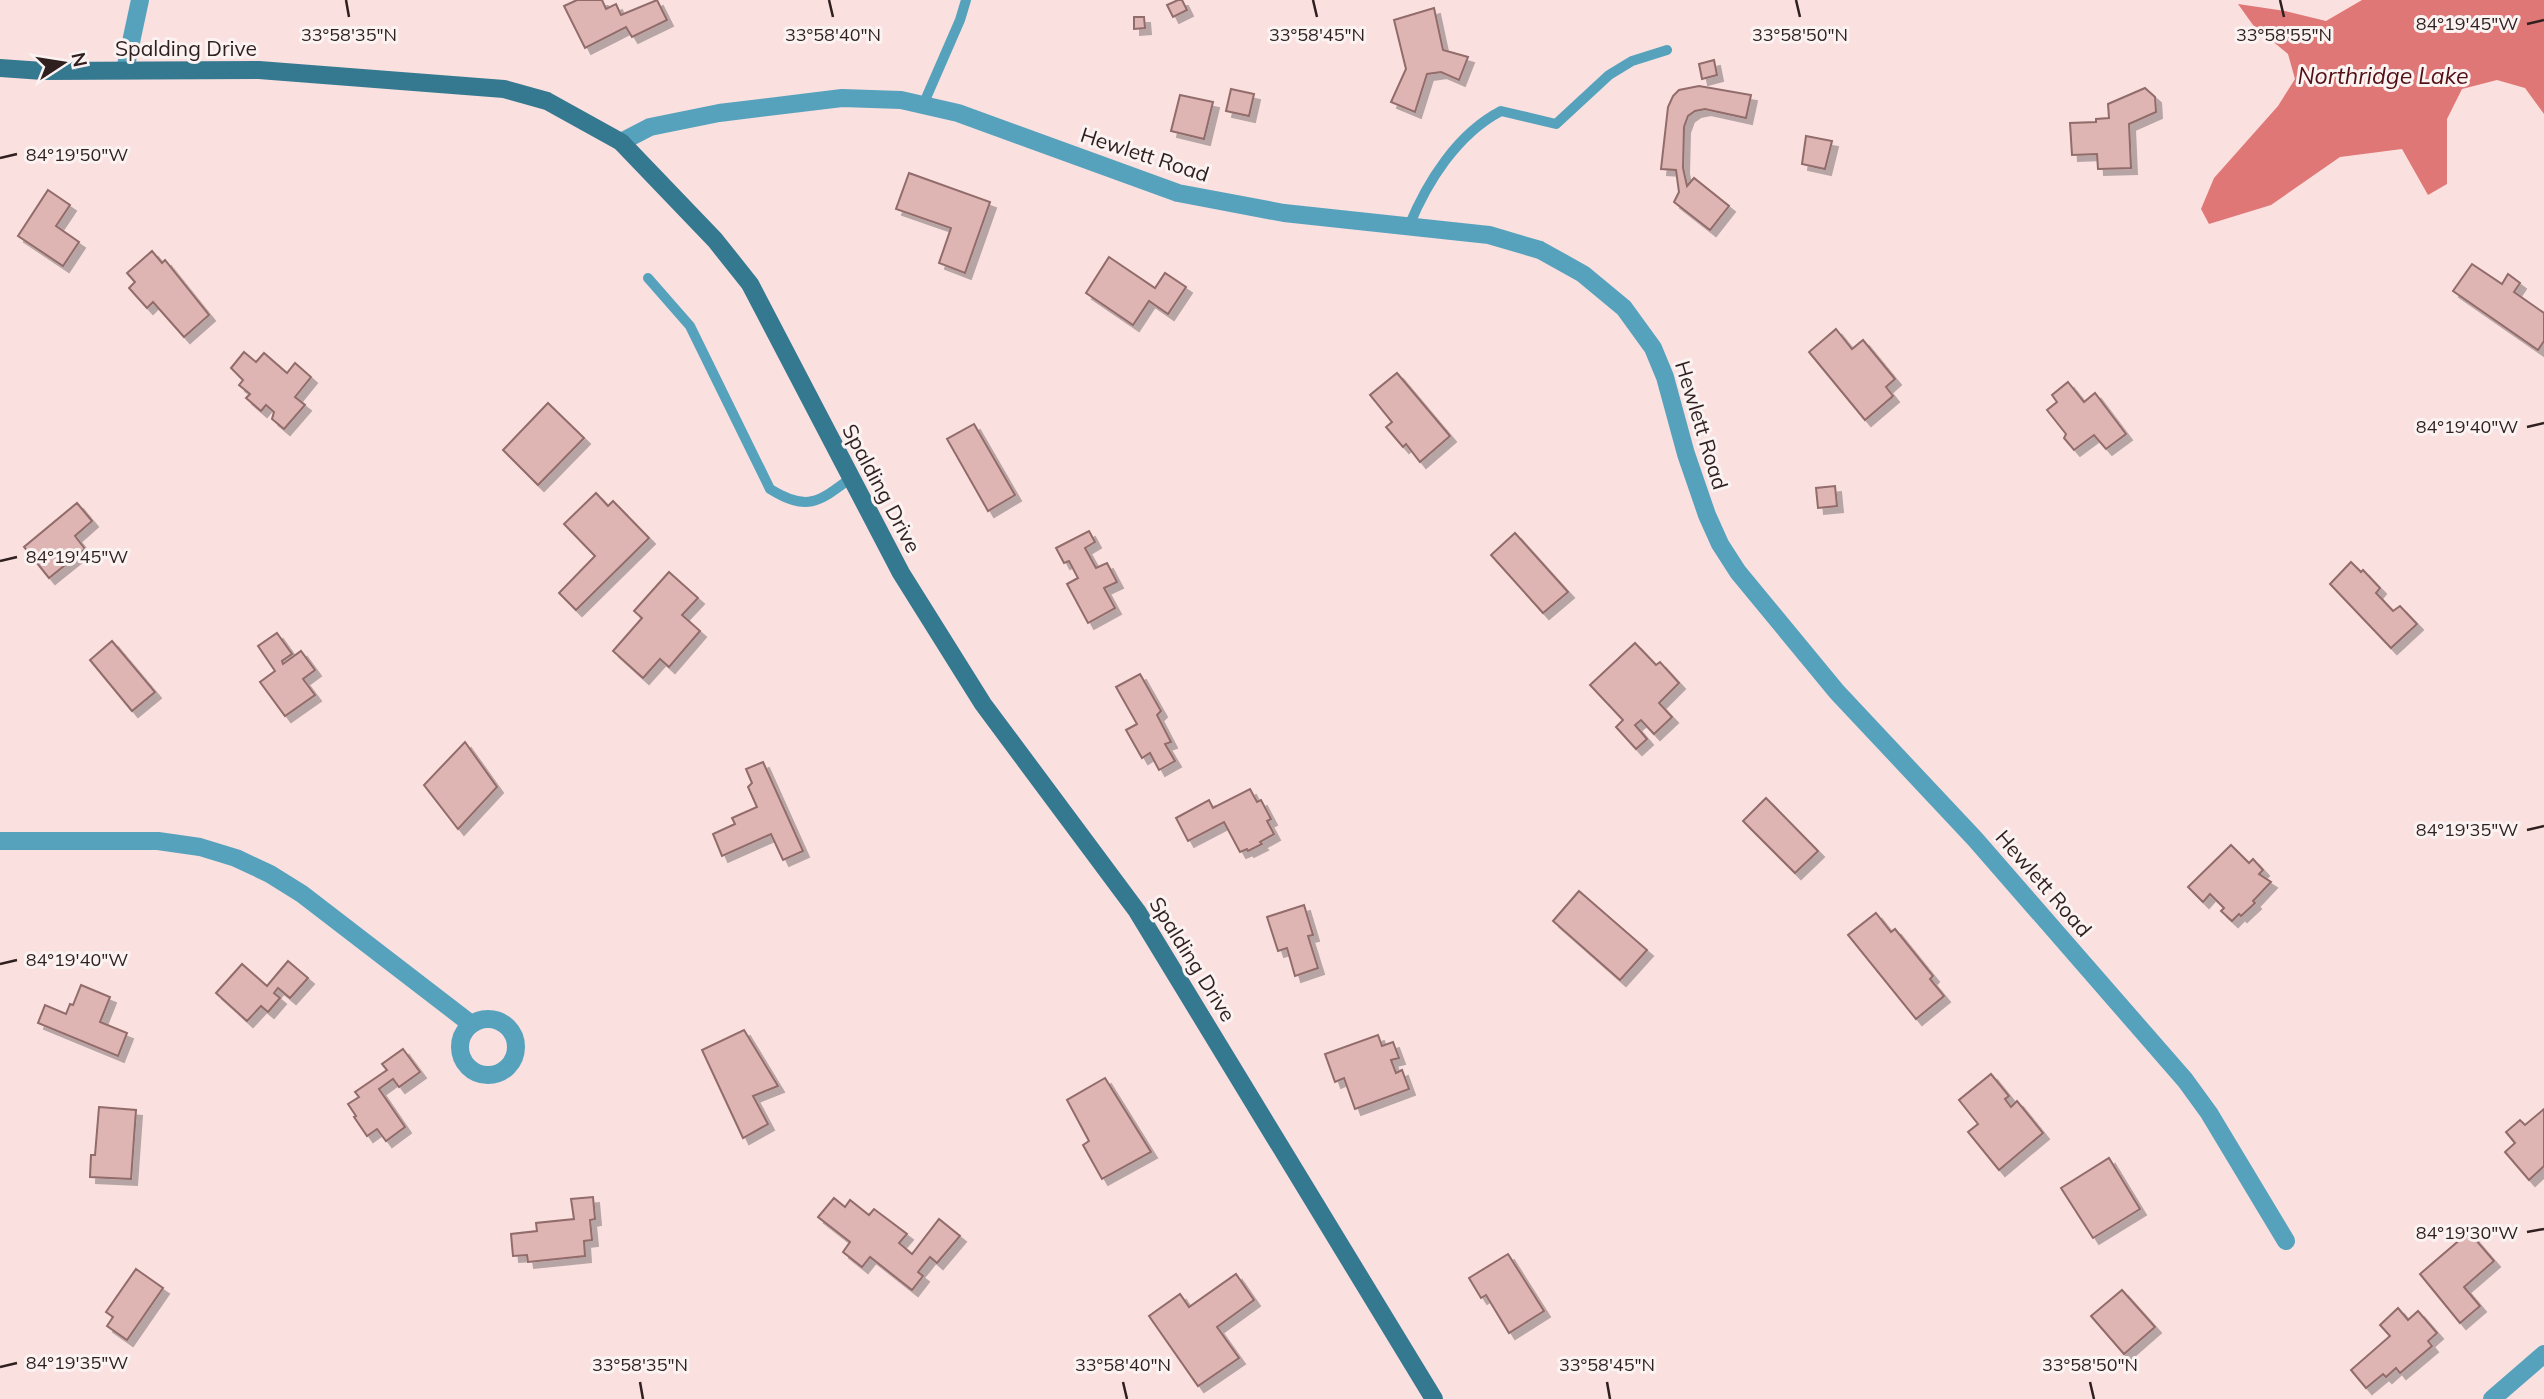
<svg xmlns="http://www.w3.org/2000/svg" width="2544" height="1399" font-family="Mulish,sans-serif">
<defs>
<filter id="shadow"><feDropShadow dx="6" dy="6" stdDeviation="0" flood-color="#0004"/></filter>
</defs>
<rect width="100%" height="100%" fill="#fae0df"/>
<polygon fill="#df7776" points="2362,0 2544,0 2544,114 2525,88 2497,80 2462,89 2447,119 2447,184 2428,195 2402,149 2340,157 2271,205 2209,224 2201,209 2214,178 2278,106 2295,79 2288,54 2253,25 2238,4 2285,11 2326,21"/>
<g fill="#deb5b3" stroke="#916c6a" stroke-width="2" filter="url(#shadow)">
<polygon points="577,0 602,0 606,9 616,4 621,15 657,0 667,20 632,37 626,27 585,48 564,6"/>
<polygon points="1178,0 1182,0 1187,10 1173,17 1167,5"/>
<polygon points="1434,8 1443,50 1468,57 1459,80 1441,72 1427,74 1415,112 1391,102 1406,69 1394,20"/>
<polygon points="1134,17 1144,17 1145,28 1134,29"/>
<polygon points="1714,60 1717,75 1702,79 1699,64"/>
<polygon points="1699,86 1751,95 1746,118 1705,109 1695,111 1688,116 1684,127 1683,168 1687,186 1694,178 1729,206 1710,230 1674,202 1679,192 1676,170 1661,169 1668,107 1673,96 1679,90"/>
<polygon points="2145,88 2155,97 2156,112 2129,124 2131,168 2098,169 2097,154 2072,155 2070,123 2096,122 2096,119 2109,118 2108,104"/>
<polygon points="1231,89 1254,94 1249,116 1226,111"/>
<polygon points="1180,95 1213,102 1204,139 1171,131"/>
<polygon points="1806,136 1832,141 1825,169 1802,164"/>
<polygon points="909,173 990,202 965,273 939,263 951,228 896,209"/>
<polygon points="48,190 70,205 56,226 79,242 63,266 18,236"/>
<polygon points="152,251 162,263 165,260 209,315 184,337 153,302 147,308 129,288 135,282 127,273"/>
<polygon points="1109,257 1155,288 1165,273 1186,287 1168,314 1149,301 1133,325 1086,293"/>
<polygon points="2472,264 2502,284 2508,274 2520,283 2514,292 2544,313 2544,341 2538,350 2453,291"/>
<polygon points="1836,329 1852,349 1863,340 1895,379 1886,387 1893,396 1865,420 1809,352"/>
<polygon points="244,352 256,362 264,353 287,373 295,363 311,377 295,397 305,405 284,429 272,419 274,412 266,405 261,411 246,398 250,394 239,385 243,380 231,368"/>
<polygon points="1397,373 1450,436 1420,462 1406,444 1403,447 1386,427 1392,422 1370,395"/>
<polygon points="2068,382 2084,402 2095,393 2126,434 2106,449 2094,435 2074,450 2064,438 2066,434 2047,410 2057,402 2052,395"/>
<polygon points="548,403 584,438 538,485 503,450"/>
<polygon points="974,424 1015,495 988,511 947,439"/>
<polygon points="1835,486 1837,506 1818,508 1816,488"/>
<polygon points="596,493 608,506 613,501 649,538 576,610 559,593 595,556 564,524"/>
<polygon points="77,503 92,521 75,536 85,549 49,578 24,547"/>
<polygon points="1089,531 1095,542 1085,548 1096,568 1107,563 1117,582 1104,588 1115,608 1088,623 1067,584 1078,578 1069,561 1064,563 1056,548"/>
<polygon points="1515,533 1568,592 1543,613 1491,555"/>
<polygon points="2351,562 2361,572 2363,570 2380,588 2376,593 2393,611 2400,606 2417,624 2391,648 2330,584"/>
<polygon points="669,572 698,598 682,615 700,631 669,667 660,659 643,678 613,651 642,618 634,611"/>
<polygon points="277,633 292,654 282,661 283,664 301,651 315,670 303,679 315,695 285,716 260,682 275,671 258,646"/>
<polygon points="112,641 155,692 132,711 90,660"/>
<polygon points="1635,643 1656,665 1660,662 1679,683 1659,703 1672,717 1654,734 1641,720 1635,725 1647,739 1636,749 1616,727 1623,720 1590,685"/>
<polygon points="1140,674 1161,711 1157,715 1171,742 1165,744 1175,761 1159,770 1150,753 1142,758 1126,730 1137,724 1116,687"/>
<polygon points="465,742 497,787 458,829 424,785"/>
<polygon points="763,762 803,851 783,860 771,834 722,856 713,834 735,824 732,818 757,807 748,787 752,783 746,769"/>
<polygon points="1250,789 1257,802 1261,800 1271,819 1267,821 1274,834 1260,842 1262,844 1248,851 1247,849 1240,852 1224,822 1188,841 1176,818 1209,800 1213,808"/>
<polygon points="1766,798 1818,851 1795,873 1743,821"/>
<polygon points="2231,845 2249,863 2253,859 2263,870 2259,874 2271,882 2253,901 2255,903 2241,916 2239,914 2232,921 2221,911 2224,908 2210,894 2203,902 2188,887"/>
<polygon points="1579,891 1647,950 1620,980 1553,921"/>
<polygon points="1304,905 1313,935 1308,936 1318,968 1295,976 1287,948 1278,951 1267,917"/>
<polygon points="1876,913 1891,932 1895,929 1933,976 1930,979 1944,996 1916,1019 1848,935"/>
<polygon points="288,961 308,978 290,998 278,988 274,993 280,998 268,1012 261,1006 247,1021 216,993 242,964 267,986"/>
<polygon points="81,985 110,997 100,1022 127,1033 118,1056 38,1023 45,1005 66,1014 70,1004 73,1005"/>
<polygon points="744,1030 778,1086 753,1096 768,1124 743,1138 702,1050"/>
<polygon points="1378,1035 1382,1046 1393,1042 1399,1058 1391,1060 1396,1073 1402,1070 1409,1089 1355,1109 1344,1078 1335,1082 1325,1054"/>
<polygon points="403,1049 420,1072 399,1087 393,1079 379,1089 405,1127 386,1141 377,1129 367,1136 354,1117 356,1116 348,1104 359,1097 355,1092 387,1070 382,1064"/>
<polygon points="1991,1074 2009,1096 2005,1099 2011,1107 2017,1101 2043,1133 1999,1170 1968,1132 1978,1124 1959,1100"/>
<polygon points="1105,1078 1151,1152 1102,1179 1083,1145 1089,1141 1067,1100"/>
<polygon points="99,1107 136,1110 131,1179 90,1177 91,1155 95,1155"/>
<polygon points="2544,1109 2544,1166 2529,1180 2505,1152 2515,1143 2506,1132 2520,1120 2525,1125"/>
<polygon points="2109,1158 2140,1209 2093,1238 2061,1188"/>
<polygon points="593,1197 595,1219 590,1220 592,1240 584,1241 585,1256 528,1262 527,1255 513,1256 511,1234 537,1231 536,1223 574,1219 571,1199"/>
<polygon points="834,1198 845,1207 850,1200 869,1215 874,1209 907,1234 899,1243 912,1254 939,1219 960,1236 937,1263 930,1257 918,1272 923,1276 912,1290 870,1257 862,1267 843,1252 850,1242 818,1217"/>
<polygon points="2469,1232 2494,1261 2464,1287 2480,1306 2460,1323 2420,1274"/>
<polygon points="1508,1254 1544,1311 1509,1333 1486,1295 1481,1298 1469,1278"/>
<polygon points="136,1269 163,1288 127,1340 107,1326 113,1317 106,1312"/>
<polygon points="1236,1274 1254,1300 1217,1327 1239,1358 1198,1386 1149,1316 1180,1294 1189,1307"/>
<polygon points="2122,1290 2155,1327 2124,1354 2091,1316"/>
<polygon points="2398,1308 2408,1320 2418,1311 2437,1333 2428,1341 2432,1346 2400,1373 2396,1368 2386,1377 2383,1374 2366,1388 2351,1370 2390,1336 2380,1325"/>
</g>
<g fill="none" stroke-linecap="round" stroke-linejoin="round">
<g stroke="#56a2bd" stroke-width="10">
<polyline points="923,105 960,20 966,0"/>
<path d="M1409,226C1427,182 1457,134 1501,111L1556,124L1609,75L1632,61L1667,50"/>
<path d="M648,278L690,326L770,489C807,512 819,502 851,478"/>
</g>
<g stroke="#56a2bd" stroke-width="18">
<polyline points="125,70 140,0"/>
<polyline points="621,142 650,127 719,113 842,98 901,100 958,113 1178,193 1284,213 1489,235 1540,250 1583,274 1624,308 1653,348 1665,377 1686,454 1707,515 1720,544 1738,572 1837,692 1975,839 2185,1080 2209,1113 2286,1241"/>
<polyline points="0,841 158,841 200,847 236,858 270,874 302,894 471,1024"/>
<circle cx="488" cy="1047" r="28"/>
<polyline points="2492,1399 2544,1354"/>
</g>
<polyline stroke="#357991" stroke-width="18" points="0,68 43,71 259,70 504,89 547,101 621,142 715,240 750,284 901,573 983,704 1137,911 1434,1399"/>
</g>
<path fill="none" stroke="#2f1f1f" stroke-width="2.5" d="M346,0L349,17M829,0L833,17M1313,0L1317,17M1796,0L1800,17M2280,0L2284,17M2527,24L2544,20M0,158L17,154M2527,427L2544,423M0,561L17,557M2527,830L2544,826M0,964L17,960M2527,1232L2544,1229M0,1367L17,1363M640,1382L643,1399M1123,1382L1127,1399M1607,1382L1610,1399M2090,1382L2094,1399"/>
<g text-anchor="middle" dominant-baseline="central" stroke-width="6" stroke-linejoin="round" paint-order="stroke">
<g font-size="21" fill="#2f1f1f" stroke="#fbf2f2">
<text x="186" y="48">Spalding Drive</text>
<text transform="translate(1145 154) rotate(18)">Hewlett Road</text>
<text transform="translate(1702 425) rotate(73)">Hewlett Road</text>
<text transform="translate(882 488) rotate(62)">Spalding Drive</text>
<text transform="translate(2044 883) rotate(49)">Hewlett Road</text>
<text transform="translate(1193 959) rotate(58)">Spalding Drive</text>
</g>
<g font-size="23" font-style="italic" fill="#521015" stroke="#fbf2f2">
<text x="2383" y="75">Northridge Lake</text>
</g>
</g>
<g font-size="18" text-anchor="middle" fill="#2f1f1f" stroke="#fbf2f2" stroke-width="6" stroke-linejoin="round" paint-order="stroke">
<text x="2467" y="30">84°19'45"W</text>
<text x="349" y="41">33°58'35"N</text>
<text x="833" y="41">33°58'40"N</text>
<text x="1317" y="41">33°58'45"N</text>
<text x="1800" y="41">33°58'50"N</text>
<text x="2284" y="41">33°58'55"N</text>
<text x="77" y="161">84°19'50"W</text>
<text x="2467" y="433">84°19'40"W</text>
<text x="77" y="563">84°19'45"W</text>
<text x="2467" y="836">84°19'35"W</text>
<text x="77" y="966">84°19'40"W</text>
<text x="2467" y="1239">84°19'30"W</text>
<text x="77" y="1369">84°19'35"W</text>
<text x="640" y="1371">33°58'35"N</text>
<text x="1123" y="1371">33°58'40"N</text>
<text x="1607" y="1371">33°58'45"N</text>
<text x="2090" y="1371">33°58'50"N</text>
</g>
<g transform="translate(63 63) rotate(78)" stroke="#fbf2f2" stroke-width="5" paint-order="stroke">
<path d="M0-5L12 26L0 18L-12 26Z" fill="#2f1f1f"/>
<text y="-10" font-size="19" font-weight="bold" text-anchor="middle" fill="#2f1f1f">N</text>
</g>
</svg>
